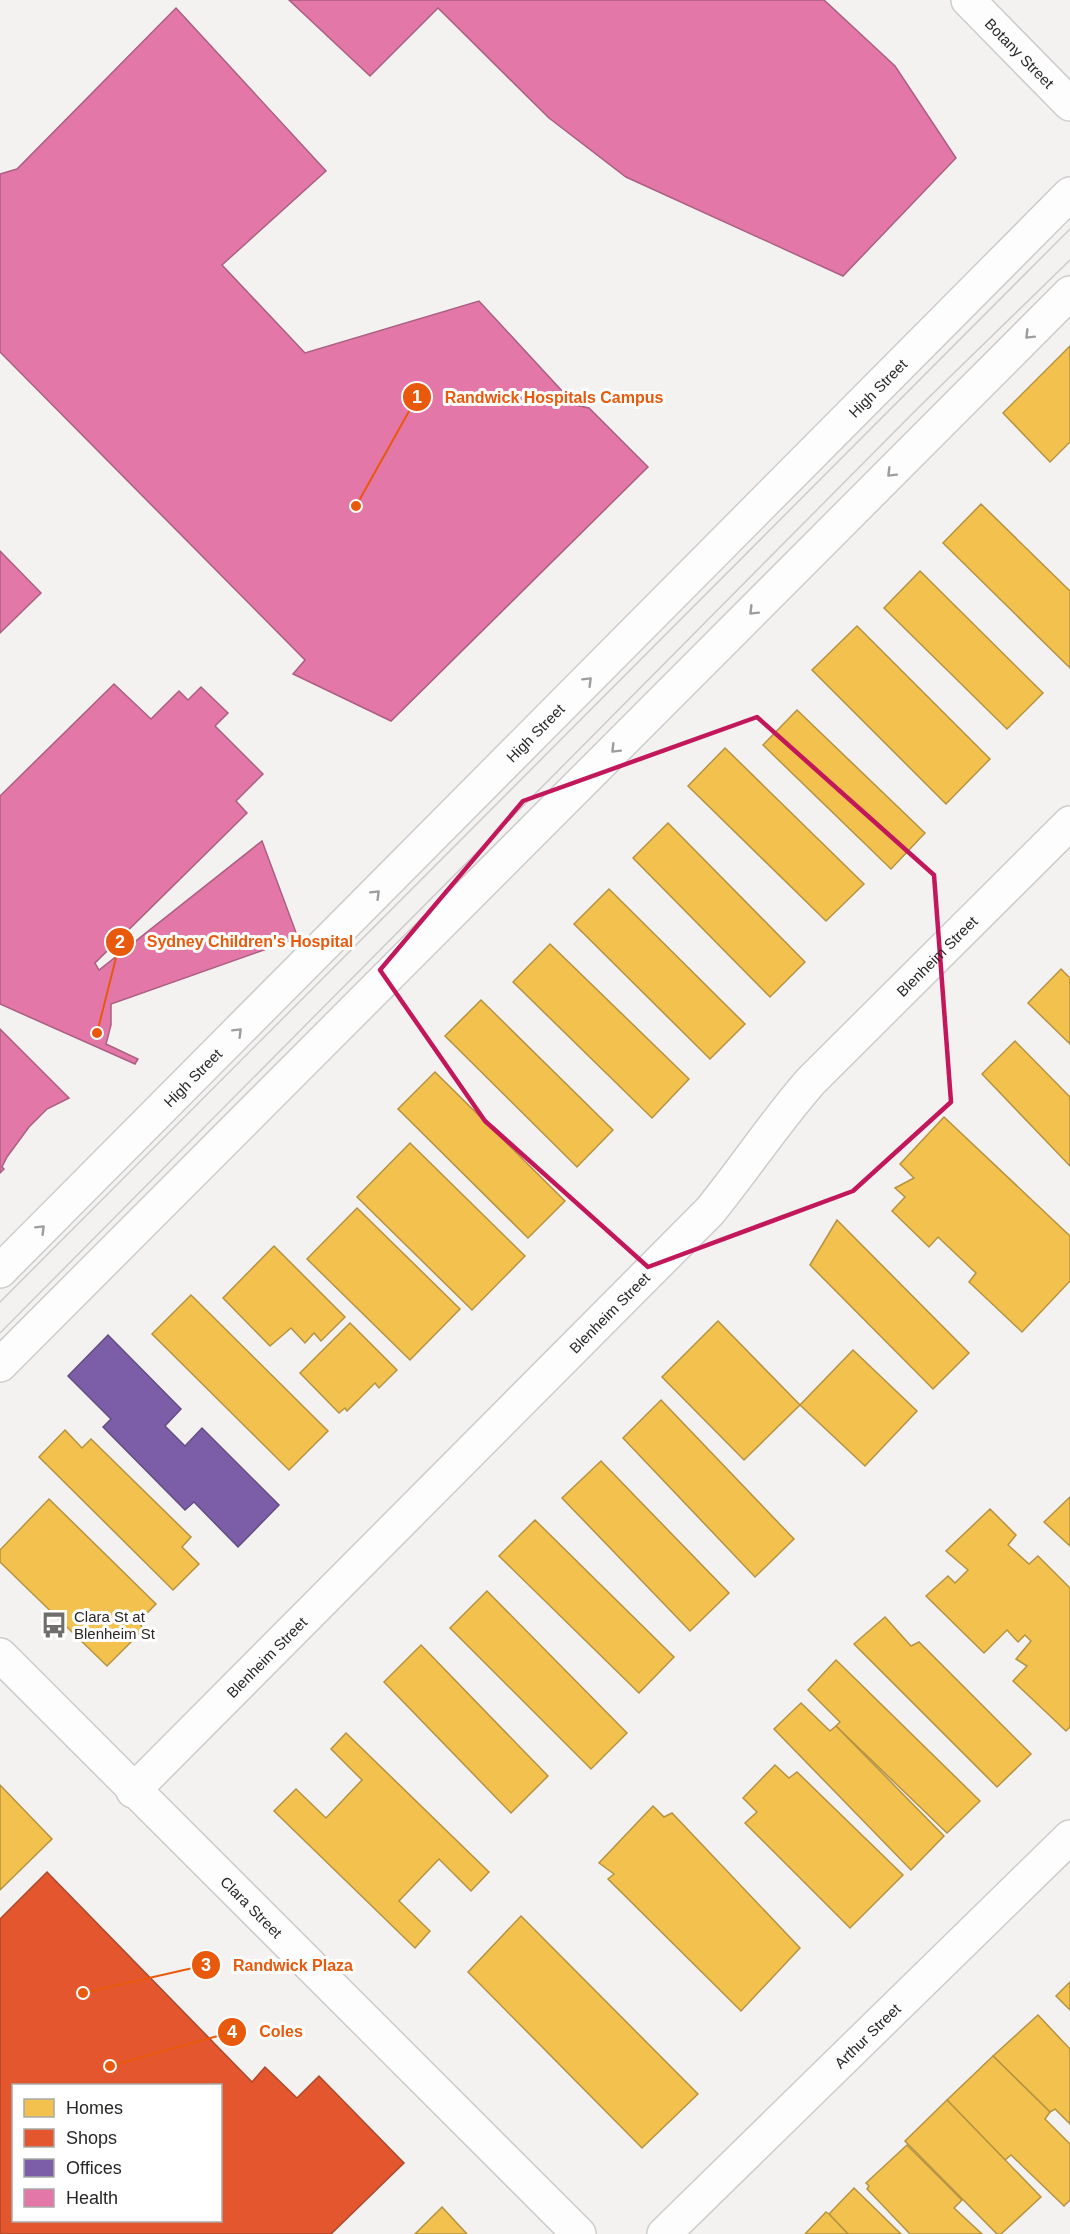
<svg xmlns="http://www.w3.org/2000/svg" width="1070" height="2234" font-family="Helvetica,sans-serif">
<rect width="100%" height="100%" fill="#f4f2f0"/>
<g fill="#f2c14e" stroke="#b59342" stroke-width="1.5">
<polygon points="1070,346 1070,442 1050,462 1003,413"/>
<polygon points="981,504 1070,591 1070,668 943,543"/>
<polygon points="920,571 1043,693 1007,729 884,608"/>
<polygon points="857,626 990,759 946,804 812,670"/>
<polygon points="797,710 925,833 891,869 763,745"/>
<polygon points="725,748 864,884 826,921 688,786"/>
<polygon points="668,823 805,962 770,997 633,858"/>
<polygon points="609,889 745,1024 710,1059 574,924"/>
<polygon points="550,944 689,1079 652,1118 513,982"/>
<polygon points="1061,969 1070,978 1070,1044 1028,1003"/>
<polygon points="481,1000 613,1130 577,1167 445,1036"/>
<polygon points="1015,1041 1070,1097 1070,1166 982,1074"/>
<polygon points="435,1072 565,1201 528,1238 398,1109"/>
<polygon points="944,1117 1070,1236 1070,1281 1022,1332 969,1282 976,1273 938,1237 929,1247 892,1211 905,1197 895,1188 914,1178 900,1164"/>
<polygon points="410,1143 525,1256 472,1310 357,1197"/>
<polygon points="357,1208 460,1309 410,1360 307,1259"/>
<polygon points="837,1220 969,1353 933,1389 810,1265"/>
<polygon points="274,1246 345,1317 321,1341 314,1333 305,1343 291,1328 270,1346 223,1298"/>
<polygon points="191,1295 328,1431 289,1470 152,1334"/>
<polygon points="718,1321 800,1405 744,1460 662,1377"/>
<polygon points="350,1323 397,1370 379,1388 375,1383 347,1411 345,1408 339,1413 300,1373"/>
<polygon points="853,1350 917,1411 865,1466 800,1405"/>
<polygon points="661,1400 794,1539 755,1577 623,1438"/>
<polygon points="65,1430 82,1448 91,1439 191,1537 182,1547 199,1564 173,1590 39,1457"/>
<polygon points="601,1461 729,1593 690,1631 562,1498"/>
<polygon points="1070,1497 1070,1546 1044,1522"/>
<polygon points="49,1499 156,1604 138,1622 144,1629 107,1666 0,1562 0,1550"/>
<polygon points="990,1509 1016,1535 1008,1545 1029,1564 1038,1556 1070,1588 1070,1727 1066,1731 1013,1681 1027,1666 1016,1659 1031,1641 1025,1635 1018,1642 1007,1630 984,1653 926,1596 948,1576 955,1583 968,1570 946,1551"/>
<polygon points="535,1520 674,1657 639,1693 499,1556"/>
<polygon points="487,1591 627,1733 591,1769 450,1628"/>
<polygon points="885,1617 911,1646 919,1642 1031,1754 997,1787 854,1644"/>
<polygon points="421,1645 548,1776 511,1813 384,1682"/>
<polygon points="836,1660 980,1801 947,1833 836,1726 840,1722 808,1690"/>
<polygon points="801,1703 830,1731 836,1726 944,1836 911,1870 774,1729"/>
<polygon points="346,1733 489,1872 471,1891 439,1859 399,1901 430,1931 415,1948 274,1811 296,1789 326,1818 362,1780 331,1749"/>
<polygon points="775,1765 789,1778 797,1772 903,1875 850,1928 745,1823 757,1812 743,1798"/>
<polygon points="0,1785 52,1839 0,1890"/>
<polygon points="653,1806 664,1817 672,1813 800,1948 741,2011 608,1879 614,1874 599,1863"/>
<polygon points="521,1916 698,2094 642,2148 468,1972"/>
<polygon points="1070,1982 1070,2010 1056,1996"/>
<polygon points="1038,2015 1070,2049 1070,2124 1055,2109 1050,2112 993,2056"/>
<polygon points="993,2056 1050,2112 1045,2119 1070,2144 1070,2200 1064,2206 1011,2155 1005,2160 947,2100"/>
<polygon points="947,2100 1041,2197 1001,2234 997,2234 905,2141"/>
<polygon points="907,2145 962,2200 954,2208 982,2234 910,2234 867,2189 869,2186 866,2183"/>
<polygon points="854,2188 901,2234 848,2234 829,2214"/>
<polygon points="442,2207 467,2234 415,2234"/>
<polygon points="826,2212 829,2214 848,2234 805,2234"/>
</g>
<path fill="#e4572e" stroke="#ac492c" stroke-width="1.5" fill-rule="evenodd" d="M47,1872L252,2082L265,2067L297,2098L319,2076L404,2163L331,2234H0V1919ZM14,2086H220V2220H14Z"/>
<polygon fill="#7b5ea7" stroke="#624e80" stroke-width="1.5" points="108,1335 181,1409 165,1426 185,1446 202,1428 279,1505 238,1547 194,1502 185,1510 103,1427 111,1419 68,1376"/>
<g fill="#e377a8" stroke="#ab5f81" stroke-width="1.5">
<polygon points="289,0 824,0 895,66 956,158 843,276 626,177 549,118 438,8 370,76"/>
<polygon points="176,8 326,171 222,265 305,353 479,301 575,405 589,408 648,467 391,721 293,674 305,660 0,352 0,174 17,169"/>
<polygon points="0,551 41,593 0,633"/>
<polygon points="114,684 151,719 179,691 188,700 201,687 228,713 215,726 263,774 236,801 247,813 95,963 99,970 262,841 298,938 111,1004 111,1025 106,1044 138,1059 135,1064 0,1004 0,796"/>
<polygon points="0,1029 69,1098 47,1109 29,1127 7,1157 2,1167 4,1169 0,1173"/>
</g>
<g fill="none" stroke-linecap="round" stroke-linejoin="round">
<g stroke="#cecccb" stroke-width="36">
<g id="minor">
<path id="s1" d="M0,1655L579,2234"/>
<path id="s2" d="M133,1791L710,1211C745,1168 774,1123 811,1081L1070,823"/>
<path id="s3" d="M664,2234L1070,1837"/>
</g>
</g>
<g stroke="#cecccb" stroke-width="36">
<g id="tertiary">
<path id="s4" d="M968,0L1070,104"/>
<path id="s5" d="M0,1271L1070,194"/>
<polyline points="0,1365 1070,293"/>
</g>
</g>
<use href="#minor" stroke="#fdfdfd" stroke-width="33"/>
<use href="#tertiary" stroke="#fdfdfd" stroke-width="33"/>
<g stroke="#cccccb" stroke-width="1.5">
<polyline points="0,1302 1070,229"/>
<polyline points="0,1333 918,408 1070,260"/>
</g>
</g>
<defs><path id="oneway-chevron" d="M-2-3.5L2.5 0L-2 3.5" fill="none" stroke-width="1.6" stroke-linecap="round" stroke-linejoin="round" transform="scale(1.5)"/></defs>
<g stroke="#9d9d9c">
<use href="#oneway-chevron" transform="translate(1029 335) rotate(135)"/>
<use href="#oneway-chevron" transform="translate(891 473) rotate(135)"/>
<use href="#oneway-chevron" transform="translate(753 611) rotate(135)"/>
<use href="#oneway-chevron" transform="translate(588 681) rotate(-45)"/>
<use href="#oneway-chevron" transform="translate(615 749) rotate(135)"/>
<use href="#oneway-chevron" transform="translate(376 894) rotate(-45)"/>
<use href="#oneway-chevron" transform="translate(238 1032) rotate(-45)"/>
<use href="#oneway-chevron" transform="translate(41 1229) rotate(-45)"/>
</g>
<path fill="none" stroke="#c2185b" stroke-width="4.5" stroke-linejoin="round" d="M757,717L934,875L951,1102L853,1191L648,1267L485,1121L380,970L523,801Z"/>
<defs>
<g id="bus-bare" transform="scale(2.07)"><path d="M-5-6H5V4H4V6H2V4H-2V6H-4V4H-5ZM-3.5-4V0h7V-4ZM-3.5 1.2v1.5H-2V1.2ZM2 1.2v1.5H3.5V1.2Z" fill="#6f6e6d" stroke="#fff" stroke-width="2.5" paint-order="stroke"/></g>
</defs>
<g fill-rule="evenodd">
<use href="#bus-bare" x="54" y="1625"/>
</g>
<g text-anchor="middle" dominant-baseline="central" stroke-width="6" stroke-linejoin="round" paint-order="stroke">
<g font-size="15" fill="#282726" stroke="#fff">
<text stroke="none"><textPath href="#s4" startOffset="74">Botany Street</textPath></text>
<text stroke="none"><textPath href="#s5" startOffset="1245">High Street</textPath></text>
<text stroke="none"><textPath href="#s5" startOffset="759">High Street</textPath></text>
<text stroke="none"><textPath href="#s2" startOffset="1160">Blenheim Street</textPath></text>
<text stroke="none"><textPath href="#s5" startOffset="273">High Street</textPath></text>
<text stroke="none"><textPath href="#s2" startOffset="675">Blenheim Street</textPath></text>
<text stroke="none"><textPath href="#s2" startOffset="189">Blenheim Street</textPath></text>
<text stroke="none"><textPath href="#s1" startOffset="356">Clara Street</textPath></text>
<text stroke="none"><textPath href="#s3" startOffset="284">Arthur Street</textPath></text>
</g>
<g font-size="15" fill="#282726" stroke="#fff" text-anchor="start">
<text x="74" y="1616">Clara St at<tspan x="74" dy="17">Blenheim St</tspan></text>
</g>
</g>
<path fill="none" stroke="#e8590c" stroke-width="2" d="M356 506L417 397M97 1033L120 942M83 1993L206 1965M110 2066L232 2032"/>
<g fill="#e8590c" stroke="#fff" stroke-width="2">
<circle cx="356" cy="506" r="6"/>
<circle cx="97" cy="1033" r="6"/>
<circle cx="83" cy="1993" r="6"/>
<circle cx="110" cy="2066" r="6"/>
<circle cx="417" cy="397" r="15"/>
<circle cx="120" cy="942" r="15"/>
<circle cx="206" cy="1965" r="15"/>
<circle cx="232" cy="2032" r="15"/>
</g>
<g font-size="18" text-anchor="middle" font-weight="bold" fill="#fff">
<text x="417" y="403">1</text>
<text x="120" y="948">2</text>
<text x="206" y="1971">3</text>
<text x="232" y="2038">4</text>
</g>
<g font-size="16" text-anchor="middle" font-weight="bold" fill="#e8590c" stroke="#fff" stroke-width="6" stroke-linejoin="round" paint-order="stroke">
<text x="554" y="403">Randwick Hospitals Campus</text>
<text x="250" y="947">Sydney Children's Hospital</text>
<text x="293" y="1971">Randwick Plaza</text>
<text x="281" y="2037">Coles</text>
</g>
<rect x="12" y="2084" width="210" height="138" fill="#ffffff" stroke="#a9a9a8" stroke-width="1.5"/>
<rect x="24" y="2099" width="30" height="18" fill="#f2c14e" stroke="#a9a9a8" stroke-width="1.5"/>
<text x="66" y="2114" font-size="18" fill="#282726">Homes</text>
<rect x="24" y="2129" width="30" height="18" fill="#e4572e" stroke="#a9a9a8" stroke-width="1.5"/>
<text x="66" y="2144" font-size="18" fill="#282726">Shops</text>
<rect x="24" y="2159" width="30" height="18" fill="#7b5ea7" stroke="#a9a9a8" stroke-width="1.5"/>
<text x="66" y="2174" font-size="18" fill="#282726">Offices</text>
<rect x="24" y="2189" width="30" height="18" fill="#e377a8" stroke="#a9a9a8" stroke-width="1.5"/>
<text x="66" y="2204" font-size="18" fill="#282726">Health</text>
</svg>
